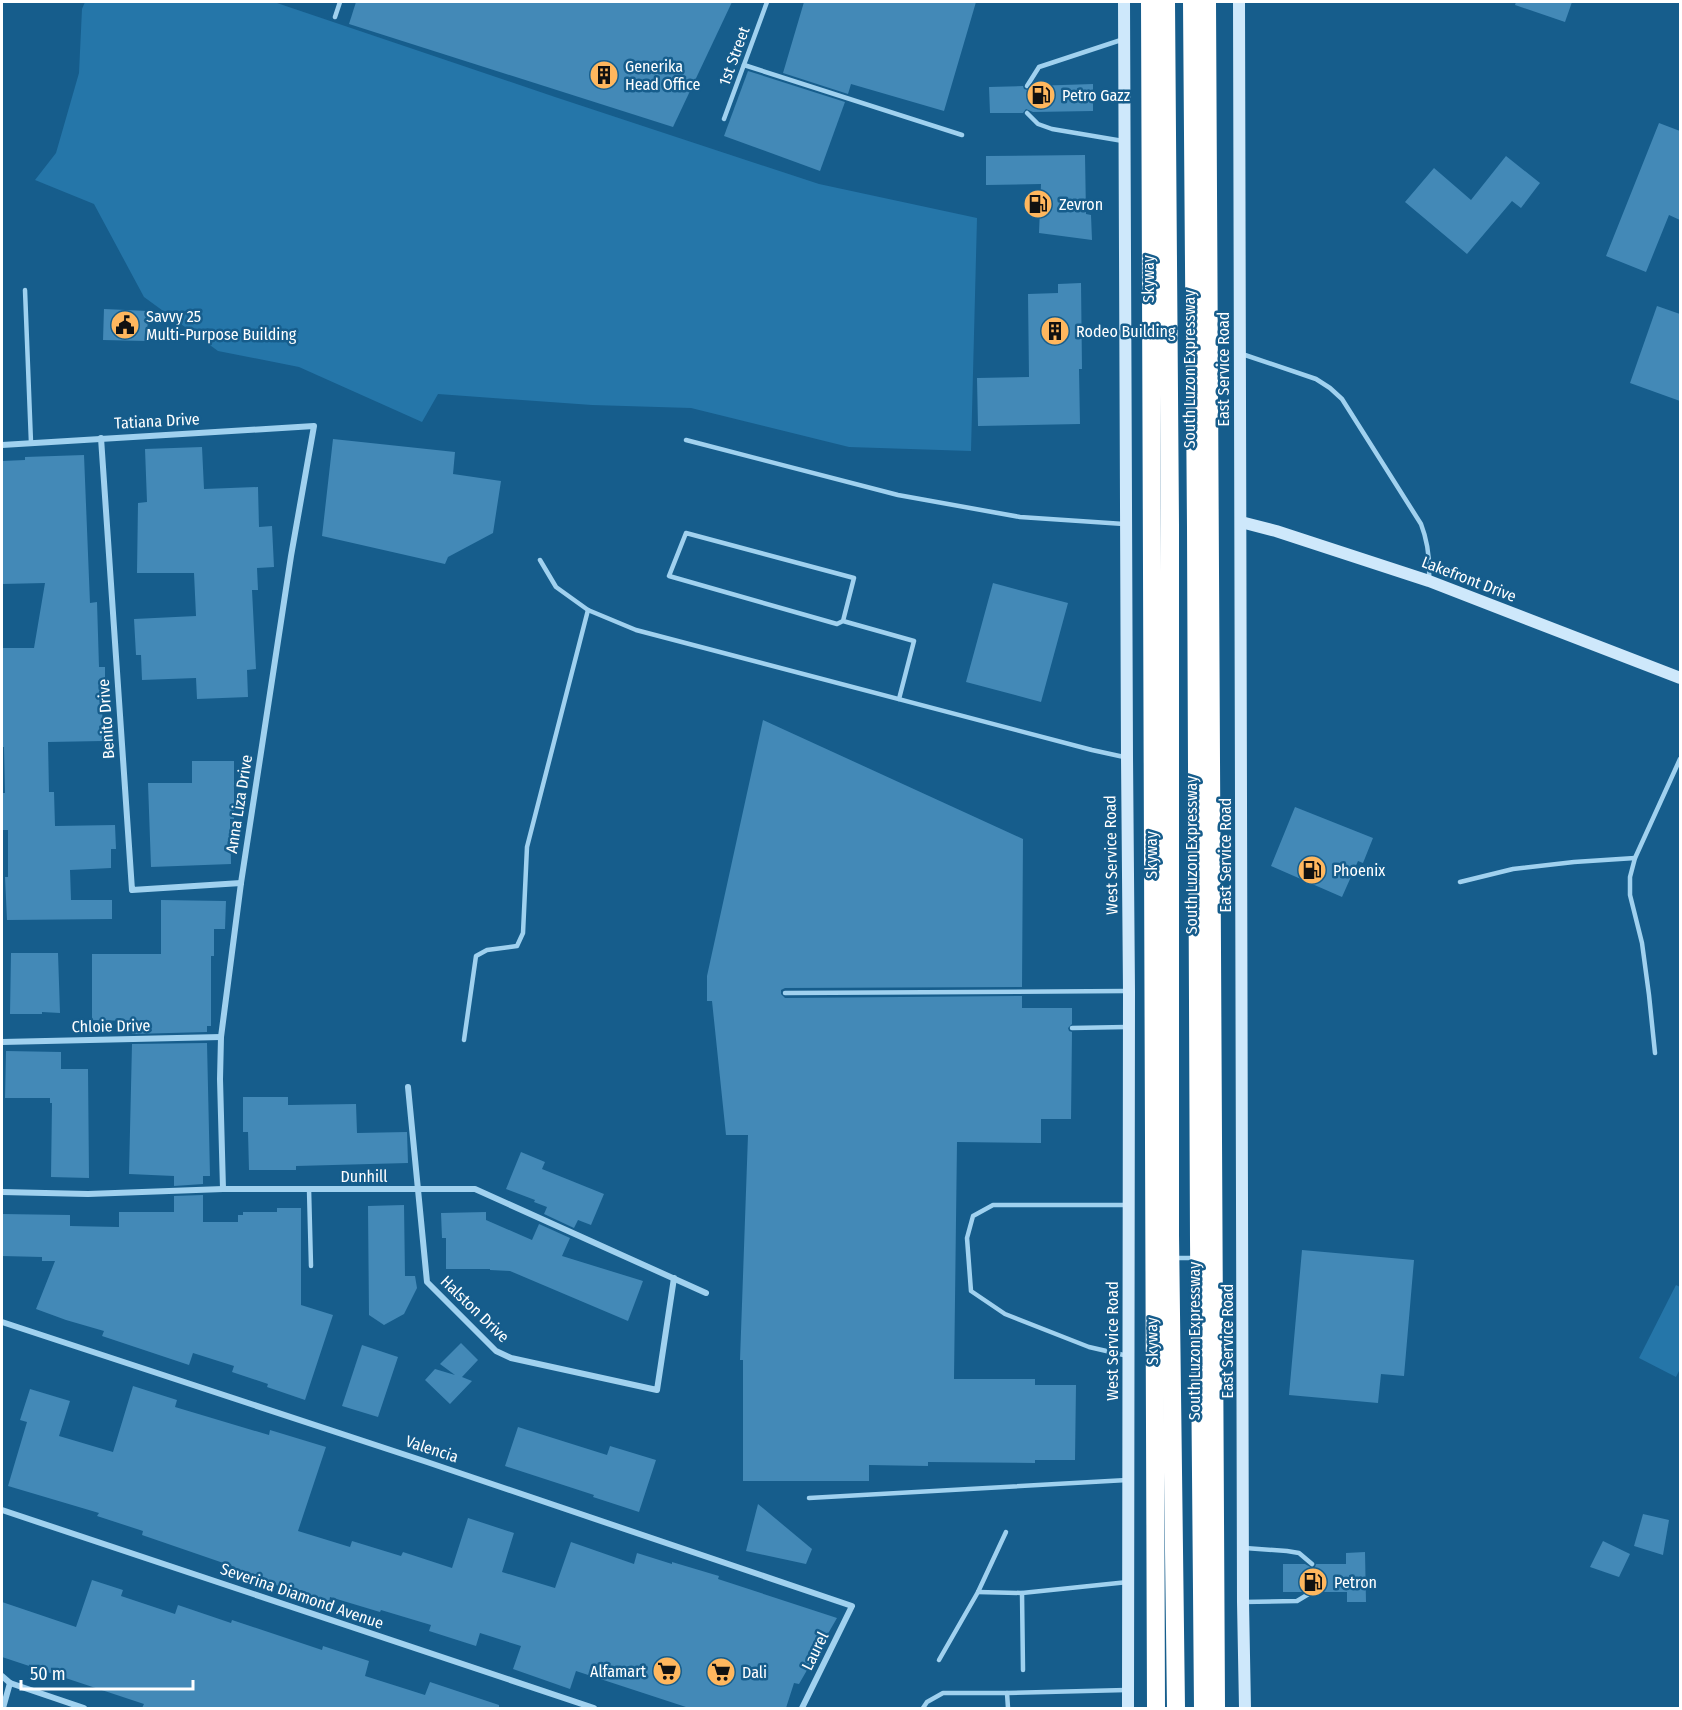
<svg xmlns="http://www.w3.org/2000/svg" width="1682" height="1710" font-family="'Fira Sans Condensed',sans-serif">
<rect width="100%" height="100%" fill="#165d8c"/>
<g fill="#2576a9">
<polygon points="85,2 274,2 555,97 819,184 977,218 971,451 849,447 691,408 592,405 438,394 422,422 299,367 218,351 144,297 94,204 35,180 56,153 79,73 82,9"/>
<polygon points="1676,1285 1680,1287 1680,1369 1676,1377 1639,1358"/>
</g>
<g fill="#4389b7">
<polygon points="356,2 732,2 673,127 349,24"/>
<polygon points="804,2 976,2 944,111 851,84 848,94 783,73"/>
<polygon points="1516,2 1572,2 1565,22 1515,5"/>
<polygon points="748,71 845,102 820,171 724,136"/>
<polygon points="1093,84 1093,111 1033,112 1026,109 1023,113 990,113 989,87 1023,86 1024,89 1027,90 1032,86"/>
<polygon points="1659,123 1680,131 1680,220 1669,215 1646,272 1606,256"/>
<polygon points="1085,155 1086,214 1091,215 1092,240 1039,233 1041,184 986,185 986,156"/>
<polygon points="1506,156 1540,183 1521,208 1512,201 1467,254 1405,202 1434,168 1471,200"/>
<polygon points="1081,283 1082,369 1079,369 1080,424 978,426 977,378 1029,377 1028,294 1058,293 1058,284"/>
<polygon points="1657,306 1680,314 1680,401 1630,383"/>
<polygon points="104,309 148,311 147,341 103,340"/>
<polygon points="333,439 455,452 453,474 501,481 493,533 448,557 445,564 322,536"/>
<polygon points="202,447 204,489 258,487 259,527 272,526 274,567 257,568 258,590 252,590 256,669 247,670 248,697 197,699 196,678 142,680 141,655 136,655 134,619 196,616 194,573 137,573 138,503 147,502 145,449"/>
<polygon points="84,455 90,603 97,602 99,667 105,667 105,701 102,701 103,741 48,742 49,792 54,792 55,826 115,825 116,849 111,849 111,868 70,870 71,900 112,900 112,919 7,920 5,877 8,877 8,830 2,830 2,793 5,793 4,747 2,747 2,648 34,648 45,583 2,584 2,461 25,460 25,457"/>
<polygon points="993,583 1068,603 1041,702 966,682"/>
<polygon points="763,720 1023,839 1022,987 785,988 781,990 781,994 785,998 1022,996 1022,1008 1072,1008 1072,1024 1068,1028 1069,1031 1072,1032 1071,1119 1041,1119 1041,1143 957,1142 954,1379 1035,1379 1035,1385 1076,1385 1075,1460 1035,1460 1035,1463 928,1462 928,1466 869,1465 869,1481 743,1481 743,1360 740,1360 748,1135 726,1135 712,1001 707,1001 707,976"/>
<polygon points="192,761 234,761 234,819 230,819 231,864 151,867 148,783 192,783"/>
<polygon points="1295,807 1373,838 1363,863 1358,861 1342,897 1271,866"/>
<polygon points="161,900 226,901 225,929 214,929 214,956 211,956 211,1026 207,1026 207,1032 132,1034 133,1021 92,1020 92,954 161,954"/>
<polygon points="11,953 58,953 60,1013 42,1012 42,1014 10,1014"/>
<polygon points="207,1043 210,1176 203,1176 203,1184 174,1186 174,1176 129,1174 132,1044"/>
<polygon points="6,1051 61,1052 61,1069 88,1069 89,1178 51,1177 52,1103 50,1103 50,1098 5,1098"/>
<polygon points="243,1097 288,1097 288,1105 356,1104 357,1133 407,1132 408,1163 296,1166 296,1170 249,1170 248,1132 243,1132"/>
<polygon points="521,1152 545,1162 542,1169 604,1194 591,1225 578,1220 574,1228 544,1214 547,1207 534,1202 535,1200 506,1189"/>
<polygon points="203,1195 203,1222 238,1222 238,1215 243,1215 243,1212 277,1212 277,1208 301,1208 301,1305 333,1315 305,1400 267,1387 268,1384 232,1372 234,1366 193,1353 189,1365 102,1336 104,1331 66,1320 36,1309 55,1261 42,1261 42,1257 2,1256 2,1214 70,1215 70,1226 119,1227 119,1212 174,1212 174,1196"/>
<polygon points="404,1205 405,1276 415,1276 417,1288 404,1314 384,1325 369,1315 368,1206"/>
<polygon points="486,1212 486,1220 532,1240 539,1224 570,1238 562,1256 643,1281 628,1321 510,1271 490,1270 490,1269 446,1269 446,1238 442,1238 441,1213"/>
<polygon points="1302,1250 1414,1260 1404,1376 1381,1374 1378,1403 1289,1395"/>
<polygon points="461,1343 478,1360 462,1377 472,1381 450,1404 425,1380 435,1369 455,1375 440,1364"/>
<polygon points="362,1345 398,1357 378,1417 342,1406"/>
<polygon points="133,1386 177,1400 175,1407 269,1435 270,1430 326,1447 298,1531 350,1547 352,1541 401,1556 403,1552 452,1568 468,1518 514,1533 502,1572 555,1588 571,1542 634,1564 637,1553 672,1564 672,1562 719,1576 718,1579 837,1618 799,1684 794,1683 786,1708 689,1708 576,1671 570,1689 513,1669 521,1646 480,1633 476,1646 429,1631 431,1625 381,1610 380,1612 330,1597 329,1603 278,1588 279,1586 234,1571 235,1567 142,1535 143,1531 97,1516 99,1513 8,1486 27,1422 20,1420 30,1389 70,1401 59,1436 113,1452"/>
<polygon points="518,1427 607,1455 610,1446 656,1460 639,1512 593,1497 594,1495 505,1466"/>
<polygon points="758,1504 812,1549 806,1564 746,1551"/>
<polygon points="1643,1514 1669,1520 1663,1555 1634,1546"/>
<polygon points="1603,1541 1630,1554 1619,1577 1590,1567"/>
<polygon points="1365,1552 1366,1602 1347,1602 1347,1592 1316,1592 1313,1588 1304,1592 1283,1592 1283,1564 1305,1564 1312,1568 1315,1567 1316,1564 1346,1564 1346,1553"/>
<polygon points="92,1580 123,1590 121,1596 175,1614 178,1605 231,1623 232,1620 322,1650 323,1646 369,1661 365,1676 425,1695 430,1682 499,1705 499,1708 142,1708 144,1704 2,1657 2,1602 76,1627"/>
</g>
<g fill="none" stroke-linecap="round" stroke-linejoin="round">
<g stroke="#a0d1ef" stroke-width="4.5">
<polyline points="335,17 340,2"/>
<polyline points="744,65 962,135"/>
<polyline points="1027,86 1039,67 1124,39"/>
<polyline points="1027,113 1038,124 1052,129 1123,141"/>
<polyline points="724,119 767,2"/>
<polyline points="25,290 31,443"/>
<path d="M1242,354L1316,379L1330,388L1342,399L1421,524C1428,542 1430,559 1429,579"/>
<polyline points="686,440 898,495 1020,517 1124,524"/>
<polyline points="540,560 556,587 588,610 636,630 1092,750 1124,757"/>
<polyline points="843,621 854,578 686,533 669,576 837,624 843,621 914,641 899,699"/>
<polyline points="1460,882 1513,869 1574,862 1635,858"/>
<polyline points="785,993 1126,991"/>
<polyline points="1072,1028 1126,1027"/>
<polyline points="464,1040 476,956 487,950 517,946 523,933 527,847 588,610"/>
<polyline points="1655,1053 1649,995 1642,943 1630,895 1630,877 1635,858 1680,759"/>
<polyline points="309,1189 311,1266"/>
<polyline points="1173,1258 1195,1258"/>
<polyline points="1128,1356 1089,1347 1005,1314 971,1291 967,1238 973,1216 993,1205 1128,1205"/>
<polyline points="809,1498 1127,1480"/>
<polyline points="1245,1548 1287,1551 1299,1553 1312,1564"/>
<polyline points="978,1592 1022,1593 1128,1582"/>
<polyline points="1022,1593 1023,1670"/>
<polyline points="1243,1602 1297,1601 1312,1592"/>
<polyline points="939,1660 978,1592 1006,1532"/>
<polyline points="1007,1693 1008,1708"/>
<polyline points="923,1708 927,1702 943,1693 1007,1693 1126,1690"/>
</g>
<g stroke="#a0d1ef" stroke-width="6">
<polyline points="101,438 132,890 241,883"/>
<polyline points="2,445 314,426 291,556 241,883 221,1037 220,1079 223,1189"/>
<polyline points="2,1042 221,1037"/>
<polyline points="408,1087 427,1282 496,1351 511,1358 657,1390 674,1278"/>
<polyline points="2,1192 88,1194 223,1189 475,1189 706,1293"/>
<polyline points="2,1322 427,1462 852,1606 802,1708"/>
<polyline points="2,1510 594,1708"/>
<polyline points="2,1676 10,1683 84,1708"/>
<polyline points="3,1708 10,1683"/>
</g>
<g stroke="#cee8fb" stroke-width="12">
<polyline points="1124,2 1127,757 1129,991 1128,1708"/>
<polyline points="1239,2 1243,1602 1245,1708"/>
<polyline points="1241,522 1276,531 1429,581 1680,678"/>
</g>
<g stroke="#fff" stroke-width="18">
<polyline points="1150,2 1156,1708"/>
<polyline points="1207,2 1216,1708"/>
</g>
<g stroke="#fff" stroke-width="18">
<polyline points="1166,2 1170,524 1170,1235 1176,1708"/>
<polyline points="1192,2 1196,528 1199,1240 1203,1708"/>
</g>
</g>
<defs>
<g id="building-disc" transform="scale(1.5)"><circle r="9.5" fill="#ffb75e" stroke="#165d8c"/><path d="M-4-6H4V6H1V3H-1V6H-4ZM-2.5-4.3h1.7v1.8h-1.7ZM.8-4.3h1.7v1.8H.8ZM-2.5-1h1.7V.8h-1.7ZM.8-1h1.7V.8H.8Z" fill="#111"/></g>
<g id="fuel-disc" transform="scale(1.5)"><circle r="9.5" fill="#ffb75e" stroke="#165d8c"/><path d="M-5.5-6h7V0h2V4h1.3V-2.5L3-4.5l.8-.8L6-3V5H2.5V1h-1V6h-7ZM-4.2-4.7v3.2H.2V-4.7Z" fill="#111"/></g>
<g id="civic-disc" transform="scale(1.5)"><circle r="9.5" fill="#ffb75e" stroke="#165d8c"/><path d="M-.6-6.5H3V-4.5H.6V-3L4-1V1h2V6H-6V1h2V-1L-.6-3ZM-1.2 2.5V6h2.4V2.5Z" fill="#111"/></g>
<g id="supermarket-disc" transform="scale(1.5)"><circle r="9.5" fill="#ffb75e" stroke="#165d8c"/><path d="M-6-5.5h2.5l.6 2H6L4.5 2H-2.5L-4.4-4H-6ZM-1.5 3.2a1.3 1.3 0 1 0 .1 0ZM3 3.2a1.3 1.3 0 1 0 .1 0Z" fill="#111"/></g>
</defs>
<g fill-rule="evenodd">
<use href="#building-disc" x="604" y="75"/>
<use href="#fuel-disc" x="1041" y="95"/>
<use href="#fuel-disc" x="1038" y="204"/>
<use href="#civic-disc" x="125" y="325"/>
<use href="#building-disc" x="1055" y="331"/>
<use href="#fuel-disc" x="1312" y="870"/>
<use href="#fuel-disc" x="1313" y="1582"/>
<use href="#supermarket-disc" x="667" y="1671"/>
<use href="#supermarket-disc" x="721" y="1672"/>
</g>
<g text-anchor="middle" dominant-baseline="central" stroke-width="5" stroke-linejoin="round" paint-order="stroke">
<g font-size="16" fill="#fff" stroke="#165d8c">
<text transform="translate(734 56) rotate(-70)">1st Street</text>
<text transform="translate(1148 279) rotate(-90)">Skyway</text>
<text transform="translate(1189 369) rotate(-90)">South Luzon Expressway</text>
<text transform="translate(1223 369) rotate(-90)">East Service Road</text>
<text transform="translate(157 421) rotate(-3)">Tatiana Drive</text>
<text transform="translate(1469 579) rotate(21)">Lakefront Drive</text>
<text transform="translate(106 719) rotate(-94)">Benito Drive</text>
<text transform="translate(239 804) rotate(-81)">Anna Liza Drive</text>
<text transform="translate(1111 855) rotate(-91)">West Service Road</text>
<text transform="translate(1151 855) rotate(-90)">Skyway</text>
<text transform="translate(1191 855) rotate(-90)">South Luzon Expressway</text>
<text transform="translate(1225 855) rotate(-90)">East Service Road</text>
<text transform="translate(111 1026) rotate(-1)">Chloie Drive</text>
<text x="364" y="1176">Dunhill</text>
<text transform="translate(475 1309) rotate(44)">Halston Drive</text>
<text transform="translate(1112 1341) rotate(-90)">West Service Road</text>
<text transform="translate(1152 1341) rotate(-91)">Skyway</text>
<text transform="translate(1194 1341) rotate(-90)">South Luzon Expressway</text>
<text transform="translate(1227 1341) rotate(-90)">East Service Road</text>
<text transform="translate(432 1449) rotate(18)">Valencia</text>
<text transform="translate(302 1596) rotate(19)">Severina Diamond Avenue</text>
<text transform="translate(815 1651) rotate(-64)">Laurel</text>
</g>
<g font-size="16" fill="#fff" stroke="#165d8c" text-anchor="start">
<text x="625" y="66">Generika<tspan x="625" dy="18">Head Office</tspan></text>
<text x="1062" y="95">Petro Gazz</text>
<text x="1059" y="204">Zevron</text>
<text x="146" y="316">Savvy 25<tspan x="146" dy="18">Multi-Purpose Building</tspan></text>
<text x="1076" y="331">Rodeo Building</text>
<text x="1333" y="870">Phoenix</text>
<text x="1334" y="1582">Petron</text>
<text x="646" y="1671" text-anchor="end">Alfamart</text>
<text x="742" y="1672">Dali</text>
</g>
</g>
<rect width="1682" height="1710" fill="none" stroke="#ffffff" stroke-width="6"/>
<path d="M21 1680v9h172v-9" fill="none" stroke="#ffffff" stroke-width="3"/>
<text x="30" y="1680" font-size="18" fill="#ffffff" stroke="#165d8c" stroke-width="4.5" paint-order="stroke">50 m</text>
</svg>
